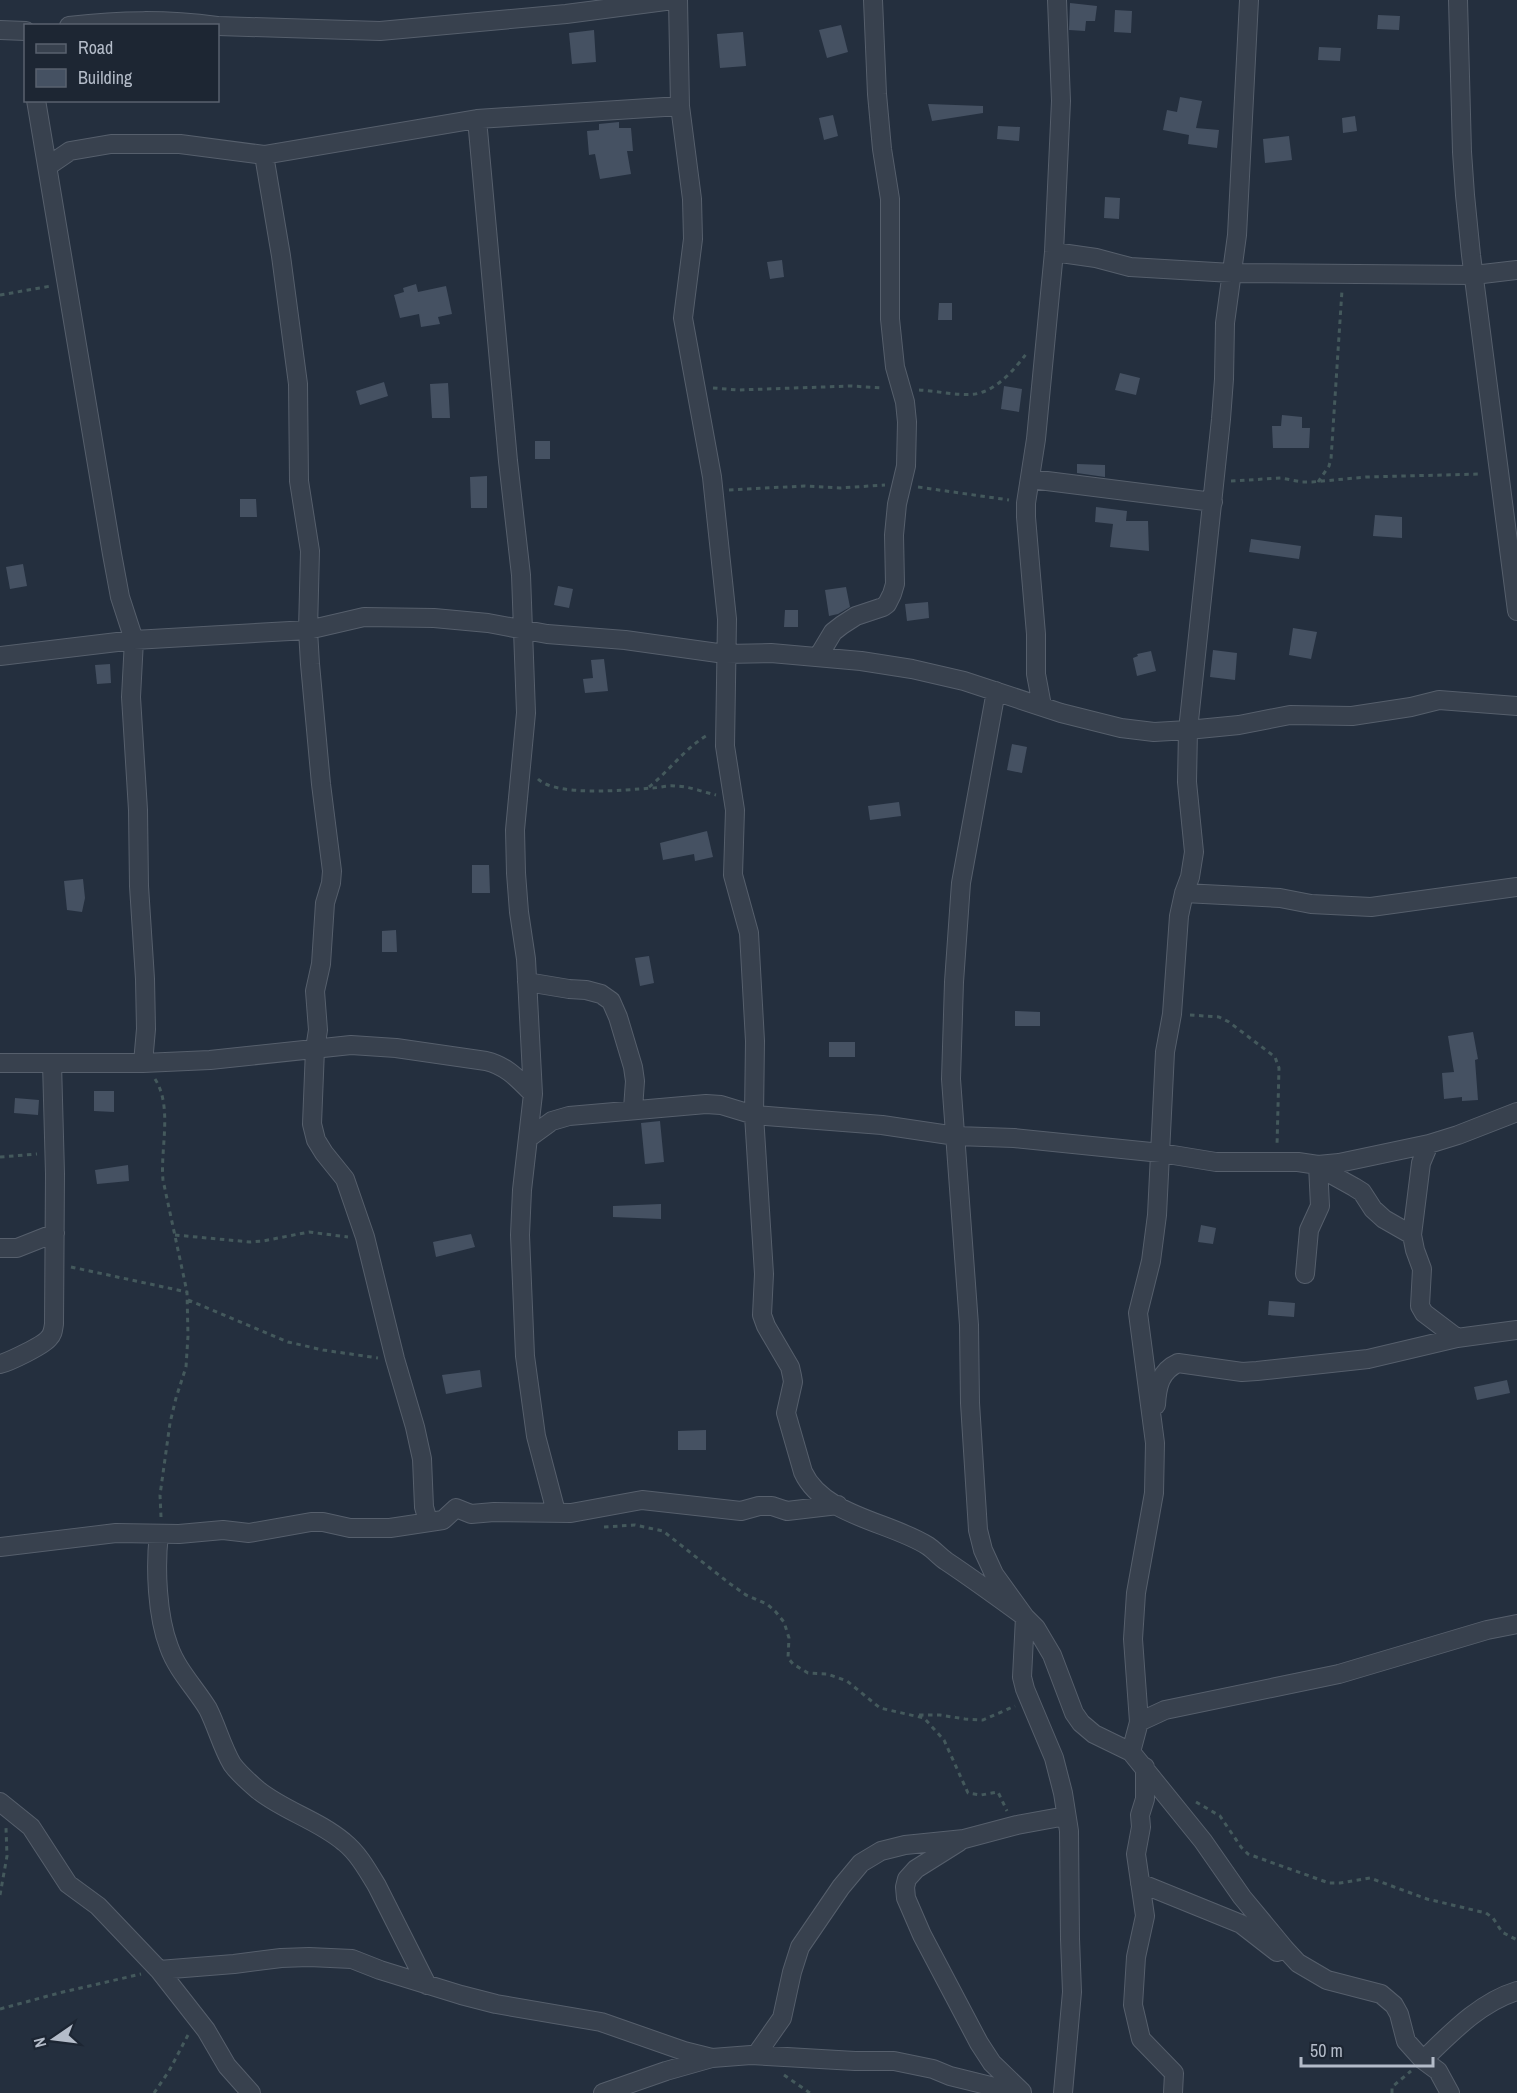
<svg xmlns="http://www.w3.org/2000/svg" width="1517" height="2093" font-family="'Archivo Narrow',sans-serif">
	<style>
		.building { fill: #455162 }
		.lines { fill: none; stroke-linecap: round; stroke-linejoin: round }
		.minor-casing { stroke: #565f6c; stroke-width: 20 }
		.path { stroke: #44595c; stroke-width: 3; stroke-dasharray: 4.5 4.5; stroke-linecap: butt }
		.minor { stroke: #38414e; stroke-width: 18 }
	</style>
	<rect width="100%" height="100%" fill="#242f3e"/>
	<path class="building" d="M1070,3L1097,6L1095,21H1086L1085,31L1069,30Z
		M1115,10L1132,11L1131,33L1114,32Z
		M1378,15L1400,16L1399,30L1377,29Z
		M841,25L848,52L827,58L819,30Z
		M594,30L596,62L572,64L569,33Z
		M743,32L746,66L720,68L717,34Z
		M1319,47L1341,48L1340,61L1318,60Z
		M1180,97L1202,101L1196,128L1219,130L1217,148L1188,144L1189,135L1163,130L1167,110L1177,112Z
		M928,104L983,106V113L932,121Z
		M833,115L838,136L824,140L819,118Z
		M1355,116L1357,131L1343,133L1342,118Z
		M619,122V128H631L633,151H627L631,174L600,179L595,154L589,155L587,131L599,130V124Z
		M998,126L1020,127L1019,141L997,139Z
		M1289,136L1292,160L1265,163L1263,139Z
		M1105,197L1120,198L1119,219L1104,218Z
		M782,260L784,277L770,279L767,262Z
		M416,284L418,292L446,286L452,314L438,317L440,324L421,327L419,314L400,318L394,295L404,292L403,288Z
		M939,303H952V320H938Z
		M1120,373L1140,378L1136,395L1115,390Z
		M384,382L388,396L360,405L356,391Z
		M448,383L450,418H432L430,384Z
		M1004,386L1022,389L1019,412L1001,409Z
		M1282,415L1302,417V428H1310L1309,448H1273L1272,426H1281Z
		M535,441H550V459H535Z
		M1077,464L1105,465V477L1077,473Z
		M487,476V508H471L470,477Z
		M240,499H256L257,517H240Z
		M1096,507L1127,511L1126,521H1148L1149,551L1110,547L1113,524L1095,522Z
		M1375,515L1402,517V538L1373,536Z
		M1251,539L1301,546L1299,559L1249,552Z
		M23,564L27,586L10,589L6,567Z
		M558,586L573,589L569,608L554,605Z
		M846,587L850,607L838,614L829,616L825,590Z
		M928,602L929,618L907,621L905,604Z
		M785,610H798V627H784Z
		M1293,628L1317,632L1311,659L1289,655Z
		M1213,650L1237,653L1235,680L1210,677Z
		M1151,651L1156,671L1137,676L1133,658L1138,656L1137,654Z
		M604,659L608,691L585,693L583,679L593,678L591,660Z
		M110,664L111,683L97,684L95,665Z
		M1012,744L1027,747L1022,773L1007,770Z
		M899,802L901,816L870,820L868,806Z
		M707,831L713,857L695,861L694,854L663,860L660,843Z
		M472,865H489L490,893H472Z
		M83,879L85,898L82,912L67,910L64,881Z
		M396,930L397,952H382V931Z
		M649,956L654,983L640,986L635,958Z
		M1015,1011L1040,1012V1026H1015Z
		M1473,1032L1478,1059L1475,1060L1478,1100L1462,1101V1097L1444,1099L1442,1073L1454,1072L1448,1036Z
		M829,1042H855V1057H829Z
		M94,1091H114V1112L94,1111Z
		M15,1098L39,1100L38,1115L14,1113Z
		M660,1121L664,1162L645,1164L641,1123Z
		M128,1165L129,1181L97,1184L95,1170Z
		M661,1204V1219L613,1217V1206Z
		M1201,1225L1216,1228L1213,1244L1198,1242Z
		M471,1234L475,1247L436,1257L433,1242Z
		M1269,1301L1295,1303L1294,1317L1268,1315Z
		M480,1370L482,1387L446,1394L442,1375Z
		M1507,1380L1510,1393L1477,1400L1474,1387Z
		M706,1430V1450H678V1431Z"/>
	<g class="lines">
		<g class="minor-casing">
			<path id="minor" d="M678,0L680,106L692,199L693,239L683,318L712,477L727,619L725,746L735,810L733,875L749,933L755,1041L754,1115L764,1274L762,1315L766,1326L790,1367L792,1376L793,1382L786,1413L803,1472C823,1516 891,1522 928,1546C934,1550 939,1556 946,1561C973,1579 999,1598 1025,1617L1036,1628L1052,1655L1074,1713L1081,1723L1094,1734L1131,1752L1203,1841L1242,1897L1285,1949L1298,1963L1327,1980L1381,1994L1394,2005L1399,2014L1406,2041L1423,2060L1438,2071L1450,2093
				M1458,0L1462,152L1465,195L1471,255L1517,611
				M69,26C121,20 165,19 217,26
				M218,26L380,31L566,14L673,0
				M0,30L26,31
				M36,100L112,554L120,597L134,640L131,697L138,810L139,886L145,979L146,1029L143,1063
				M477,119L508,461L521,575L526,713L515,830L516,873L519,912L526,959L533,1094L522,1190L520,1235L525,1356L536,1436L556,1512
				M264,155L281,256L298,384L299,481L310,551L308,630L310,664L321,784L332,871L331,883L325,903L321,964L315,991L318,1030L315,1049L312,1124L316,1140L324,1153L345,1179L365,1237L395,1359L415,1427L422,1459L424,1507L428,1521
				M48,166L70,151L111,144H180L264,155L477,119L680,106
				M1054,252L1096,258L1130,267L1232,273L1474,275L1517,270
				M1031,479L1213,502
				M0,656L134,640L308,630L364,617L434,618L488,623L547,634L625,640L725,654L771,653L861,661L912,669L964,681L1061,713L1121,728L1154,732L1188,730L1221,419L1224,379L1225,323L1237,235L1249,0
				M818,657L833,632L842,625L856,616L883,607L887,604L892,594L895,584L894,535L897,504L906,466L907,422L905,402L895,367L890,319V199L882,149L877,94L873,0
				M996,691L961,883L954,982L951,1079L969,1325L970,1403L978,1530L983,1550L994,1574L1025,1617L1022,1677L1025,1689L1054,1758L1063,1793L1069,1831L1070,1939L1072,1992L1063,2093
				M1042,706L1036,674V634L1026,517V503L1036,439L1054,252L1061,101L1057,0
				M1184,893L1280,898L1311,904L1371,907L1517,887
				M527,982L569,989L586,990L601,994L611,1001L618,1017L633,1067L635,1081L633,1109
				M0,1063H143L210,1060L351,1045L396,1048L486,1061C507,1066 518,1079 533,1094
				M530,1137L552,1121L569,1116L706,1104L721,1105L754,1115L882,1125L956,1136L1014,1138L1161,1153L1216,1162H1298L1318,1165L1339,1163L1429,1144L1458,1135L1517,1112
				M1429,1144L1421,1163L1412,1235L1415,1250L1422,1269L1420,1306L1424,1313L1457,1338
				M1318,1167L1354,1187L1362,1192L1373,1209L1384,1219L1412,1235
				M0,1248H17L55,1233
				M1305,1274L1309,1230L1320,1206L1318,1165
				M0,1364C9,1362 44,1345 49,1338C53,1334 53,1330 54,1324L55,1174L52,1063
				M1156,1405C1157,1387 1160,1371 1178,1363L1242,1372L1257,1371L1368,1359L1457,1338L1517,1330
				M159,1534C155,1567 157,1616 169,1647C177,1670 196,1689 208,1709C217,1727 222,1747 232,1764C239,1774 249,1782 258,1790C284,1811 318,1820 344,1842C358,1853 368,1871 377,1886L427,1985
				M0,1547L116,1533L179,1534L223,1530L249,1533L311,1522H323L350,1528H390L443,1520L456,1508L471,1514L494,1512L571,1513L642,1500L741,1511L759,1506H772L787,1511L838,1505
				M1139,1722L1165,1710L1339,1674L1487,1630L1517,1624
				M1131,1752L1139,1722L1133,1639L1136,1593L1154,1493L1155,1443L1138,1313L1151,1261L1157,1215L1165,1052L1172,1014L1179,916L1184,893L1190,877L1194,852L1187,782L1188,730L1239,725L1290,715L1352,716L1411,707L1439,700L1517,706
				M1145,1767V1799L1140,1815L1141,1827L1136,1854L1145,1916L1136,1957L1133,2005L1141,2039L1174,2073L1173,2093
				M0,1802L31,1827L68,1884L98,1906L159,1970L206,2030L227,2066L251,2093
				M959,1842L916,1869L907,1879L905,1887L906,1898L922,1935L979,2043L992,2063L1022,2092
				M1140,1883L1241,1924L1277,1952
				M159,1970L234,1964L281,1958L309,1957L352,1959L380,1970L461,1995L496,2004L601,2022L684,2051L712,2058
				M756,2055L782,2018L792,1972L800,1947L841,1887L861,1863L881,1851L905,1845L964,1839L1017,1825L1066,1816
				M1423,2060C1450,2034 1480,2002 1517,1991
				M603,2093L666,2071L712,2058L751,2055L855,2061H894L933,2069L950,2076L1019,2093"/>
		</g>
		<path class="path" d="M0,295L51,286
			M713,388L738,390L851,386L883,388
			M919,390C937,391 958,396 975,394C996,391 1015,369 1026,354
			M1231,481L1281,478L1302,482H1312L1366,477L1482,474
			M1318,482L1329,466L1331,459L1342,290
			M918,487L1009,500
			M729,490L804,486L840,488L885,485
			M538,779C557,797 625,790 652,788C659,788 667,785 675,786C688,786 703,792 716,795
			M649,787C670,770 685,748 709,734
			M1190,1015L1219,1017L1229,1022L1275,1057L1279,1068L1277,1146
			M155,1079C173,1107 160,1149 163,1180L187,1292L188,1336L186,1367L176,1398L170,1423L160,1495L161,1517
			M0,1157L37,1154
			M175,1235L250,1242L263,1241L309,1232L348,1237
			M71,1267L187,1292
			M188,1300L288,1342L323,1350L378,1358
			M604,1527L635,1525L663,1531L729,1583L746,1595L767,1604L775,1611L784,1622L789,1638L788,1658L793,1664L808,1673L827,1674L847,1681L880,1708L924,1718L944,1740L968,1793L981,1795L998,1792L1007,1811
			M919,1715H940L965,1719L983,1720L1015,1706
			M1196,1802L1220,1816L1241,1847L1248,1854L1329,1883H1340L1370,1878L1427,1899L1486,1913L1493,1918L1502,1932L1517,1940
			M0,1895L7,1856L6,1828
			M0,2009L59,1993L141,1974
			M784,2075L810,2093
			M154,2093L169,2071L188,2035
			M1392,2093V2087L1411,2071"/>
		<use href="#minor" class="minor"/>
	</g>
	<rect x="24" y="24" width="195" height="78" fill="#1d2633" stroke="#59626f" stroke-width="1.5"/>
	<rect x="36" y="44" width="30" height="9" fill="#38414e" stroke="#59626f" stroke-width="1.5"/>
	<text x="78" y="54" font-size="18" fill="#b4bcc9">Road</text>
	<rect x="36" y="69" width="30" height="18" fill="#455162" stroke="#59626f" stroke-width="1.5"/>
	<text x="78" y="84" font-size="18" fill="#b4bcc9">Building</text>
	<g transform="translate(54 2039) rotate(256)" stroke="#1d2633" stroke-width="4.5" paint-order="stroke">
	<path d="M0-4.5L10 22L0 15L-10 22Z" fill="#b4bcc9"/>
	<text y="-9" font-size="16" font-weight="bold" text-anchor="middle" fill="#b4bcc9">N</text>
	</g>
	<path d="M1301 2057v9h132v-9" fill="none" stroke="#b4bcc9" stroke-width="3"/>
	<text x="1310" y="2057" font-size="18" fill="#b4bcc9" stroke="#1d2633" stroke-width="4.5" paint-order="stroke">50 m</text>
</svg>
